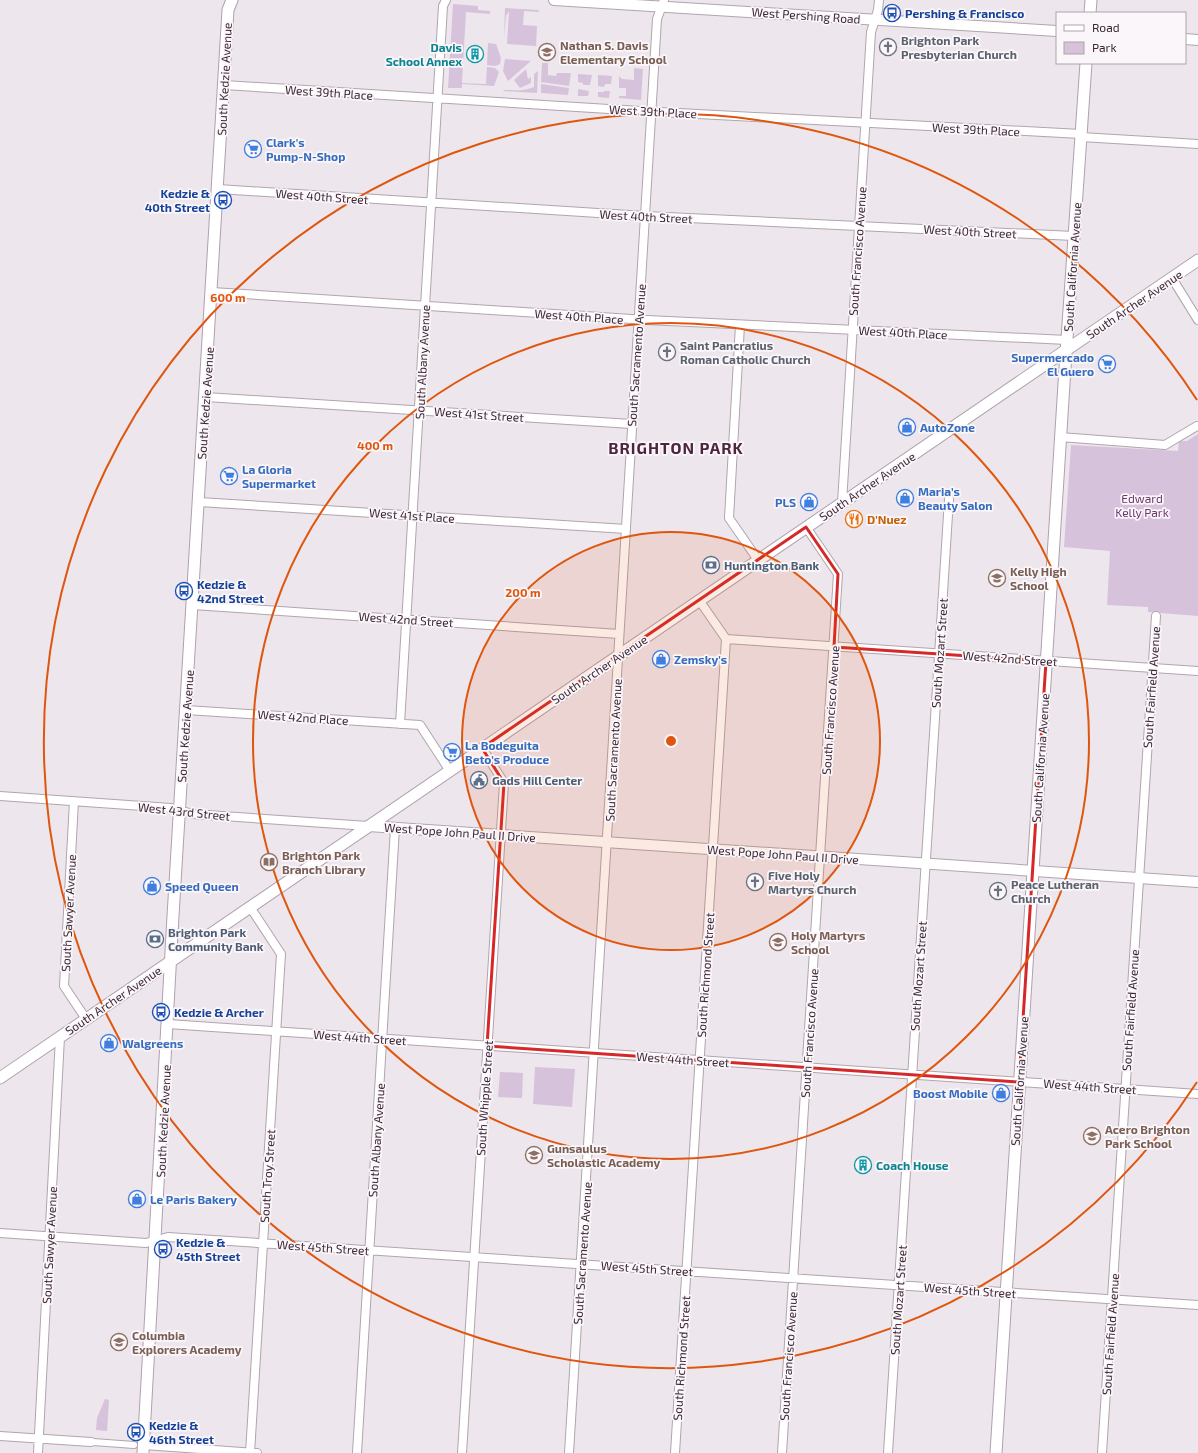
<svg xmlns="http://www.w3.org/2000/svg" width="1198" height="1453" font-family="'Exo 2',sans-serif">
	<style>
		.green { fill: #d7c2db }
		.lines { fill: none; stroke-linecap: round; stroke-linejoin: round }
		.pedestrian-casing { stroke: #b1a5ae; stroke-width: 8 }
		.minor-casing { stroke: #b1a5ae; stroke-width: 10 }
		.tertiary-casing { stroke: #b1a5ae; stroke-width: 12 }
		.secondary-casing { stroke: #b1a0ae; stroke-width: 13 }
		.pedestrian { stroke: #fff; stroke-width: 6 }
		.minor { stroke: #fff; stroke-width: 8 }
		.tertiary { stroke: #fff; stroke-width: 10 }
		.secondary { stroke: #fff; stroke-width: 11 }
		.marked { fill: none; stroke: #d62828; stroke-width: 3; stroke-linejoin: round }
		.ring { fill: none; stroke: #df560e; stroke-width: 2 }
		.labels { text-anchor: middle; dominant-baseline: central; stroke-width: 3.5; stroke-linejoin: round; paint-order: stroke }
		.transit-label { font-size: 12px; font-weight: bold; fill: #164399; stroke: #faf6f9; text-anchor: start }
		.street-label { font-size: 12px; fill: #3d2736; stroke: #faf6f9 }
		.worship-label { font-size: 12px; font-weight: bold; fill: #5b616d; stroke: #faf6f9; text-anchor: start }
		.education-label { font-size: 12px; font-weight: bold; fill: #785e54; stroke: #faf6f9; text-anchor: start }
		.culture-label { font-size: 12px; font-weight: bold; fill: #0d838f; stroke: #faf6f9; text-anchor: end }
		.shop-label { font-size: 12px; font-weight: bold; fill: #366cbe; stroke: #faf6f9; text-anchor: start }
		.park-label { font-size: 12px; fill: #6d366f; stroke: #faf6f9 }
		.food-label { font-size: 12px; font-weight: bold; fill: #c56008; stroke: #faf6f9; text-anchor: start }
		.service-label { font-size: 12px; font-weight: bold; fill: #4e5e75; stroke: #faf6f9; text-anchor: start }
		.district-label { font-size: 16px; font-weight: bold; letter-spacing: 1px; fill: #4d2540; stroke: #faf6f9 }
		.centre { fill: #df560e; stroke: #faf6f9; stroke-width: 2 }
		.ring-label { font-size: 12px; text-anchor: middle; font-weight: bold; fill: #df560e; stroke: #faf6f9; stroke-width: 3.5; stroke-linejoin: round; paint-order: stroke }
	</style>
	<rect width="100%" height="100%" fill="#ede6ec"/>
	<path class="green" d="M453,4L478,6V10L490,11V14L466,12L462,83L486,84L487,67L495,68L499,72L494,86L462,84V88H448Z
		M505,8L539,10L538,12L524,11L523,25L537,26L536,46L507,44L509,11L506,16L504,37Z
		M488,43L496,44L501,58L500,64L495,66L487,65Z
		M505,59L531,61L508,81L503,71Z
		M542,63H548V75L556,76L557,73H571L569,86L541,82Z
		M634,68L643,69L641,100L619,98V96H626V88H619V76L622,79L634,80Z
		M526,69L528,79L531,77V83L520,88L514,80Z
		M538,71L537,93L503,91L504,90C518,90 520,92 534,87V74Z
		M578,74L592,75L590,85H583V83L578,82Z
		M598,75L612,76L611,84H605L604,87L598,86Z
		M541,84L569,88L568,95L541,93Z
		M578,89L589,91L588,96H578Z
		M604,91H610L609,98L598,97V92H604Z
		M1198,434V616L1148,612V607L1107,605L1110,551L1064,547L1071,445L1178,451L1179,441H1187Z
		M535,1067L575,1069L572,1107L533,1104Z
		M500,1072L523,1073L522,1098L498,1097Z
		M105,1399L109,1400L107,1431L96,1430L97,1418Z"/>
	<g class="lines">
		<g class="pedestrian-casing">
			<path id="pedestrian" d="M93,1442L134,1445"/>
		</g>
		<g class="minor-casing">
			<path id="minor" d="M224,85L641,111L1081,134
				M1081,137L1198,144
				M218,189L645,216L1074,236
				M1172,278L1198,320
				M212,292L647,320L1067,340
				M740,325L729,518L758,560
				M206,397L632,424
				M1060,437L1165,445L1197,426
				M199,502L626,529
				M842,503L871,32L878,10L879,0
				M193,605L619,634
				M726,639L1198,671
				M186,710L420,725L450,771
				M400,724L443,6L446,0
				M0,796L171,808L193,814L368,826
				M74,801L64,986L86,1019
				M168,1024L1198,1094
				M0,1233L146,1243L168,1237L1198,1305
				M0,1436L91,1442
				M144,1445L257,1453
				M38,1453L60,1037
				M250,1453L281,954L250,907
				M357,1453L395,828
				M462,1453L504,783L482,748
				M569,1453C600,975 627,497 657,19L664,0
				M675,1453L726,639L699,600
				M782,1453L838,574L806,527
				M888,1453L949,499
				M1102,1453L1156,616"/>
		</g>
		<g class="tertiary-casing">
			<path id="tertiary" d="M554,0L1057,31
				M1185,39L1198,40
				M368,826L1198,882"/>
		</g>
		<g class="secondary-casing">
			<path id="secondary" d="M1090,13L1091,0
				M0,1078L1198,260
				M143,1453L173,916L228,10L232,0
				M996,1453L1065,368L1086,63"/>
		</g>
		<use href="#pedestrian" class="pedestrian"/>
		<use href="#minor" class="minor"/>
		<use href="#tertiary" class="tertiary"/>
		<use href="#secondary" class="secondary"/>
	</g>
	<path class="marked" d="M806,527L838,574L834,647L1046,661L1019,1082L487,1046L504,783L482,748Z"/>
	<circle cx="671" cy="741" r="209" fill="#df560e" fill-opacity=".12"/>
	<g class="ring">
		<circle cx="671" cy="741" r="209"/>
		<circle cx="671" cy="741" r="418"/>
		<path d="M1197 1082A627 627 0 1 1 1197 400"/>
	</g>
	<defs>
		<g id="bus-ring" transform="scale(0.9)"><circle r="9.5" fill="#faf6f9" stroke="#1a4fb4" stroke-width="1.5"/><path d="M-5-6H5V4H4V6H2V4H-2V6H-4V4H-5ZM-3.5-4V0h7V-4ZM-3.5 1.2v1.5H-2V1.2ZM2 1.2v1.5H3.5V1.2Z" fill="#1a4fb4"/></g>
		<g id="church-ring" transform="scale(0.9)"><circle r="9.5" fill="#faf6f9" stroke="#6b7280" stroke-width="1.5"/><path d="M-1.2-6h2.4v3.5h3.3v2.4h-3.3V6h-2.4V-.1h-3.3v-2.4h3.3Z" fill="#6b7280"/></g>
		<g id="school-ring" transform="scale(0.9)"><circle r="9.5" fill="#faf6f9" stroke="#8d6e63" stroke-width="1.5"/><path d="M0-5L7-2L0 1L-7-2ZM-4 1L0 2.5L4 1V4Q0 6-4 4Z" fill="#8d6e63"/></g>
		<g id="building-ring" transform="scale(0.9)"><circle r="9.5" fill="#faf6f9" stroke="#0f9aa8" stroke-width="1.5"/><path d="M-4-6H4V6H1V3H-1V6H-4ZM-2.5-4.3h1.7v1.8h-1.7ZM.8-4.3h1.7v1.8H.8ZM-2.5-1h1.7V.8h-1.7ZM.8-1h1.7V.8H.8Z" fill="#0f9aa8"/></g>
		<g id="supermarket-ring" transform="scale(0.9)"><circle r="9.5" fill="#faf6f9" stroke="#3f7fe0" stroke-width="1.5"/><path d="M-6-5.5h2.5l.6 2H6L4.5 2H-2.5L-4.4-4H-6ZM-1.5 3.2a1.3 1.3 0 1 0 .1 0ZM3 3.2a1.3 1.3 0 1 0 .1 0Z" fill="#3f7fe0"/></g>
		<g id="shop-ring" transform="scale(0.9)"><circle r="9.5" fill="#faf6f9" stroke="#3f7fe0" stroke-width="1.5"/><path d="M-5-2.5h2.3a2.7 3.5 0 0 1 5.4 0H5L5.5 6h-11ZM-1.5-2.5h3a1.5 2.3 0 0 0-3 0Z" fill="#3f7fe0"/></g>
		<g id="restaurant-ring" transform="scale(0.9)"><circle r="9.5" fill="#faf6f9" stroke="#e8710a" stroke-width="1.5"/><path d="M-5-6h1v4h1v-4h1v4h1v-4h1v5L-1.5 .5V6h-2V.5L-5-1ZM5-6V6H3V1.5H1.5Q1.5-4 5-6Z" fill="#e8710a"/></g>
		<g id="bank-ring" transform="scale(0.9)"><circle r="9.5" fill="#faf6f9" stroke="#5c6f8a" stroke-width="1.5"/><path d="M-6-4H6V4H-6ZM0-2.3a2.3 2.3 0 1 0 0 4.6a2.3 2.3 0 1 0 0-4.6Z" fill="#5c6f8a"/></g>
		<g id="civic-ring" transform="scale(0.9)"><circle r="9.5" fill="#faf6f9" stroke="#5c6f8a" stroke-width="1.5"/><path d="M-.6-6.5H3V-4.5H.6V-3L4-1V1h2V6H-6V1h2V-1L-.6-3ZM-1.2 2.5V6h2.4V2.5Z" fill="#5c6f8a"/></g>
		<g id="library-ring" transform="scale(0.9)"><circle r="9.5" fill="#faf6f9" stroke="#8d6e63" stroke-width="1.5"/><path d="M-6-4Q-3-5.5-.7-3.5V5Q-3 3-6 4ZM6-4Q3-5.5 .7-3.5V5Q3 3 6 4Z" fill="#8d6e63"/></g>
	</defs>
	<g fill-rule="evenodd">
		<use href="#bus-ring" x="892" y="13"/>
		<use href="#church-ring" x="888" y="47"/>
		<use href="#school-ring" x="547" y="52"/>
		<use href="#building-ring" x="475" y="54"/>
		<use href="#supermarket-ring" x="253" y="149"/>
		<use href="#bus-ring" x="223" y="200"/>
		<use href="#church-ring" x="667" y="352"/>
		<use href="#supermarket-ring" x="1107" y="364"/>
		<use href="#shop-ring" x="907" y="427"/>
		<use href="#supermarket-ring" x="229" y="476"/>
		<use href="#shop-ring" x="905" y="498"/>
		<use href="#shop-ring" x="809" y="502"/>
		<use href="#restaurant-ring" x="854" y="519"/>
		<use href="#bank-ring" x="711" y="565"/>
		<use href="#school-ring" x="997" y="578"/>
		<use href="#bus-ring" x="184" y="591"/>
		<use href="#shop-ring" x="661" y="659"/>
		<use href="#supermarket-ring" x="452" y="752"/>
		<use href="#civic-ring" x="479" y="780"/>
		<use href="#library-ring" x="269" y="862"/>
		<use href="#church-ring" x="755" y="882"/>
		<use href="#shop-ring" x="152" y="886"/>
		<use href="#church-ring" x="998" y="891"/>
		<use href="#bank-ring" x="155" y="939"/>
		<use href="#school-ring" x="778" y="942"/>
		<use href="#bus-ring" x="161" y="1012"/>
		<use href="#shop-ring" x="109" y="1043"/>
		<use href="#shop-ring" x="1001" y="1093"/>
		<use href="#school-ring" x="1092" y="1136"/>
		<use href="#school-ring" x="534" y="1155"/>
		<use href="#building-ring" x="863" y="1165"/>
		<use href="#shop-ring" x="137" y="1199"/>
		<use href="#bus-ring" x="163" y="1249"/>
		<use href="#school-ring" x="119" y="1342"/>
		<use href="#bus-ring" x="136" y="1432"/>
	</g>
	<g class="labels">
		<g class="transit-label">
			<text x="905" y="13">Pershing &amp; Francisco</text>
			<text x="210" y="193" text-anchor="end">Kedzie &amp;<tspan x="210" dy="14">40th Street</tspan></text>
			<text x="197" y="584">Kedzie &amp;<tspan x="197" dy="14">42nd Street</tspan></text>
			<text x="174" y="1012">Kedzie &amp; Archer</text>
			<text x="176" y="1242">Kedzie &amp;<tspan x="176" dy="14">45th Street</tspan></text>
			<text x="149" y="1425">Kedzie &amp;<tspan x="149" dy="14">46th Street</tspan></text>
		</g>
		<g class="street-label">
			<text transform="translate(806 15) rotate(4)">West Pershing Road</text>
			<text transform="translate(224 79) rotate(-87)">South Kedzie Avenue</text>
			<text transform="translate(329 92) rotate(4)">West 39th Place</text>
			<text transform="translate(653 111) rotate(3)">West 39th Place</text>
			<text transform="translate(976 129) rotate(3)">West 39th Place</text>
			<text transform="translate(322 196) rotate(4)">West 40th Street</text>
			<text transform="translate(646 216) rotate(3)">West 40th Street</text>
			<text transform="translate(970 231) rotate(3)">West 40th Street</text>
			<text transform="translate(857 251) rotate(-86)">South Francisco Avenue</text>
			<text transform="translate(1072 267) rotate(-86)">South California Avenue</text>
			<text transform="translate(1134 304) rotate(-34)">South Archer Avenue</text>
			<text transform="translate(579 316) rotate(4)">West 40th Place</text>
			<text transform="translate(903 332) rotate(3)">West 40th Place</text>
			<text transform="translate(636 355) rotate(-86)">South Sacramento Avenue</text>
			<text transform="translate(422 362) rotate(-87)">South Albany Avenue</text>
			<text transform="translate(205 403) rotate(-86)">South Kedzie Avenue</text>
			<text transform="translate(479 414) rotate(4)">West 41st Street</text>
			<text transform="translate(867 486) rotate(-34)">South Archer Avenue</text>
			<text transform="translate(412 515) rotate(4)">West 41st Place</text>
			<text transform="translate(406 619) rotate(4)">West 42nd Street</text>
			<text transform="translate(939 653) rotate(-86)">South Mozart Street</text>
			<text transform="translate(1010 658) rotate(4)">West 42nd Street</text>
			<text transform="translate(599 669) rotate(-34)">South Archer Avenue</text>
			<text transform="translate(1151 687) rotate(-86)">South Fairfield Avenue</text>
			<text transform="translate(830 710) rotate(-86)">South Francisco Avenue</text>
			<text transform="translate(303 717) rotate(4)">West 42nd Place</text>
			<text transform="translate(185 726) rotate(-86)">South Kedzie Avenue</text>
			<text transform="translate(613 750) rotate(-87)">South Sacramento Avenue</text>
			<text transform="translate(1040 758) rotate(-86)">South California Avenue</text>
			<text transform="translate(184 811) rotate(6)">West 43rd Street</text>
			<text transform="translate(460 832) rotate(4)">West Pope John Paul II Drive</text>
			<text transform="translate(783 854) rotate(4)">West Pope John Paul II Drive</text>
			<text transform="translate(68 913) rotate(-87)">South Sawyer Avenue</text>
			<text transform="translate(705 975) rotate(-86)">South Richmond Street</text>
			<text transform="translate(918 976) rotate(-86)">South Mozart Street</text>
			<text transform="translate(113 1000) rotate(-34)">South Archer Avenue</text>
			<text transform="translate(1130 1010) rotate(-86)">South Fairfield Avenue</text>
			<text transform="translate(809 1033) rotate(-86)">South Francisco Avenue</text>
			<text transform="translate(360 1037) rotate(4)">West 44th Street</text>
			<text transform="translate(683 1059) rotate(4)">West 44th Street</text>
			<text transform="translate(1019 1081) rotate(-86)">South California Avenue</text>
			<text transform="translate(1090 1086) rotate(4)">West 44th Street</text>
			<text transform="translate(484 1098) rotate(-86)">South Whipple Street</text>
			<text transform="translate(163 1121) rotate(-87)">South Kedzie Avenue</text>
			<text transform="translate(376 1140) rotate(-86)">South Albany Avenue</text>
			<text transform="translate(267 1176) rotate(-86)">South Troy Street</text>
			<text transform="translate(49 1245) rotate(-87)">South Sawyer Avenue</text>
			<text transform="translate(323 1247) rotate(4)">West 45th Street</text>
			<text transform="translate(582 1253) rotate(-86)">South Sacramento Avenue</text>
			<text transform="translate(647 1268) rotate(4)">West 45th Street</text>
			<text transform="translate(970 1290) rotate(4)">West 45th Street</text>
			<text transform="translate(898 1300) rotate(-86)">South Mozart Street</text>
			<text transform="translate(1110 1334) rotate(-86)">South Fairfield Avenue</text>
			<text transform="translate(788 1356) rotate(-86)">South Francisco Avenue</text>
			<text transform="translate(681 1358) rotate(-86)">South Richmond Street</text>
		</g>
		<g class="worship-label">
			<text x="901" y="40">Brighton Park<tspan x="901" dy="14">Presbyterian Church</tspan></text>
			<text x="680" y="345">Saint Pancratius<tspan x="680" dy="14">Roman Catholic Church</tspan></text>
			<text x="768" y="875">Five Holy<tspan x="768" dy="14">Martyrs Church</tspan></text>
			<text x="1011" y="884">Peace Lutheran<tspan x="1011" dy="14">Church</tspan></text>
		</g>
		<g class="education-label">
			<text x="560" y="45">Nathan S. Davis<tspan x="560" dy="14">Elementary School</tspan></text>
			<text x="1010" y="571">Kelly High<tspan x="1010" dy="14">School</tspan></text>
			<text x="282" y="855">Brighton Park<tspan x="282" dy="14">Branch Library</tspan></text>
			<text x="791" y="935">Holy Martyrs<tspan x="791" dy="14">School</tspan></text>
			<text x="1105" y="1129">Acero Brighton<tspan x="1105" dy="14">Park School</tspan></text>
			<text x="547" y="1148">Gunsaulus<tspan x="547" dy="14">Scholastic Academy</tspan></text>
			<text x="132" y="1335">Columbia<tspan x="132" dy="14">Explorers Academy</tspan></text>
		</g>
		<g class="culture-label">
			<text x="462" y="47">Davis<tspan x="462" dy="14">School Annex</tspan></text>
			<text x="876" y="1165" text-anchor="start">Coach House</text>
		</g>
		<g class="shop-label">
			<text x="266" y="142">Clark's<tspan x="266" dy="14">Pump-N-Shop</tspan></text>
			<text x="1094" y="357" text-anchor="end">Supermercado<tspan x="1094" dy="14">El Guero</tspan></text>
			<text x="920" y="427">AutoZone</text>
			<text x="242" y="469">La Gloria<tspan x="242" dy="14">Supermarket</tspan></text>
			<text x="918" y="491">Maria’s<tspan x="918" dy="14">Beauty Salon</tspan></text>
			<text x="796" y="502" text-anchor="end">PLS</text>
			<text x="674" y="659">Zemsky's</text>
			<text x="465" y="745">La Bodeguita<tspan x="465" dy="14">Beto’s Produce</tspan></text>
			<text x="165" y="886">Speed Queen</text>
			<text x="122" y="1043">Walgreens</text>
			<text x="988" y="1093" text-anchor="end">Boost Mobile</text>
			<text x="150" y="1199">Le Paris Bakery</text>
		</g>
		<g class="park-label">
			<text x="1142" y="498">Edward<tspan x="1142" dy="14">Kelly Park</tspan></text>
		</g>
		<g class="food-label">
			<text x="867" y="519">D'Nuez</text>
		</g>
		<g class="service-label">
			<text x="724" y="565">Huntington Bank</text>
			<text x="492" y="780">Gads Hill Center</text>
			<text x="168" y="932">Brighton Park<tspan x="168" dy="14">Community Bank</tspan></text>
		</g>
		<g class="district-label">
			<text x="676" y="447">BRIGHTON PARK</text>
		</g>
	</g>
	<circle cx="671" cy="741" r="6" class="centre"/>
	<g class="ring-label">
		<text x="228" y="302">600 m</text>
		<text x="375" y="450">400 m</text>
		<text x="523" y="597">200 m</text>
	</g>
	<rect x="1056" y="12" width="130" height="52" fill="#faf6f9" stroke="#aea3ab"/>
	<rect x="1064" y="25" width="20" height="6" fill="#ffffff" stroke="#aea3ab"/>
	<text x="1092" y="32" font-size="12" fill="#3d2736">Road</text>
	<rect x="1064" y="42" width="20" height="12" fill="#d7c2db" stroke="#aea3ab"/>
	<text x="1092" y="52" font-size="12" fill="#3d2736">Park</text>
</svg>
